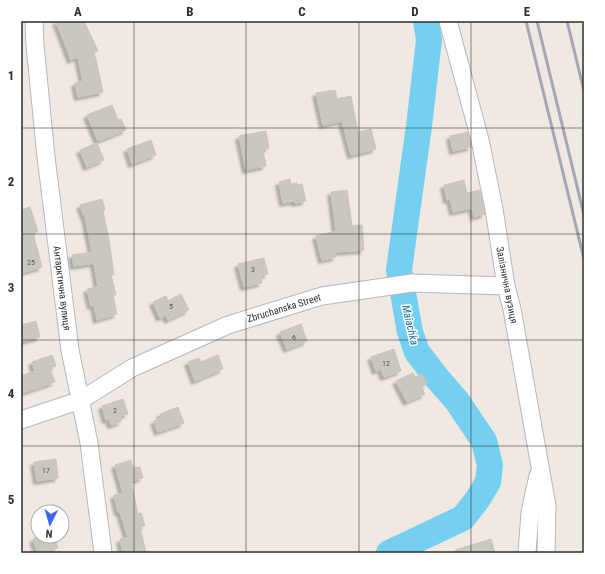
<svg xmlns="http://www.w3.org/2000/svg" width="605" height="574" font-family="'Roboto Condensed',sans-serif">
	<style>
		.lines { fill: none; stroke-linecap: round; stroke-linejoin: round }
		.river { stroke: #75cff0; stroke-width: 26 }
		.building { fill: #cbc7bf; stroke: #cbc5ba; filter: url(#shadow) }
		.minor-casing { stroke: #b4b7c1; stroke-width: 19 }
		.minor { stroke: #fff; stroke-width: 17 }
		.rail { stroke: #a3a6b8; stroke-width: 3 }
		.grid { fill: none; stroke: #2e2e2e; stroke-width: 1; stroke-opacity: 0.55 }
		.labels { text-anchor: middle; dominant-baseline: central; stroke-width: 3; stroke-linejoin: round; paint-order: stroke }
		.number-label { font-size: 8px; fill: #555452 }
		.street-label { font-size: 10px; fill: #2e2e2e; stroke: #fff }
		.water-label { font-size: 11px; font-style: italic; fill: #0d6fa3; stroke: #fff }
		.neatline { fill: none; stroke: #2e2e2e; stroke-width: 1.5 }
		.grid-label { font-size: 13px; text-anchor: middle; font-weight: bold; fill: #2e2e2e }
	</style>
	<defs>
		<filter id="shadow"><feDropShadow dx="-3.5" dy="3.5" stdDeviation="1" flood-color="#0004"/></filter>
	</defs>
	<rect width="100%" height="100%" fill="#efe9e1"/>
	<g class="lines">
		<path class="river" d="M389,553L463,518L477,500L488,482L490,465L484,441L457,401L437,378L417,352L410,332L399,270L419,126L429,40L426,21"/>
	</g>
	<path class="building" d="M56,21H84L98,51L93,53L96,59L103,92L78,97L75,83L83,81L78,57L71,60Z
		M335,90L337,99L351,96L358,132L371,129L376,149L351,155L342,121L323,125L316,93Z
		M112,105L118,120L121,119L126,130L98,141L87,115Z
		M266,131L269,148L263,150L266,166L246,170L239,136Z
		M468,132L471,147L453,151L450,136Z
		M151,140L156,155L132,164L127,149Z
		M97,143L104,160L87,167L80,150Z
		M290,179L291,184L297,183V185L302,184L306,201L295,203L294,201L283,203L279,182Z
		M464,180L467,193L480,190L485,214L474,217L472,208L453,212L450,199L447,200L444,185Z
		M347,190L352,226L362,225L364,250L335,252L336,257L322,260L316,236L336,231L331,192Z
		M102,199L105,210L103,211L109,240L114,275H111L116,295H113L117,314L97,320L94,305L91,306L87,289L98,287L94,263L74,266L72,255L92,252L85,216H84L80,205Z
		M30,207L38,231L33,233L42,267L21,273V210Z
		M264,258L268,274L261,276L262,283L244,287L238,264Z
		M181,294L189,310L168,320L166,315L160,318L153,302L166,296L168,301Z
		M36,321L40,337L21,342V325Z
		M301,324L307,341L287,349L280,332Z
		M394,349L401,371L384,377L381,369L376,371L371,357Z
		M52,355L56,366L50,368L55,382L23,393L21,387V376L35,371L32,362Z
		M218,355L223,369L195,381L188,362L199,358L201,362Z
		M413,373L415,377L422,374L427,384L421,387L425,394L407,402L396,381Z
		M123,399L128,414L120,416L121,422L111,425L109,419L106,420L102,406Z
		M178,407L184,423L158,432L154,421L161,418L160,414Z
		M56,459L58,478L37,481L34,462Z
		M131,460L133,468L140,467L143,478L131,481L138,514L141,513L145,526L140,527L146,553H123L120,539L128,538L120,512H118L114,495L123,493L115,465Z
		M41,536H54L58,548L45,553H38L33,539Z
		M491,539L495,553H455V550Z"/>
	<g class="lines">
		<g class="minor-casing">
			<path id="minor" d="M34,21L35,45L46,157L70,350L89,443L103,553
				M448,21L480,140L494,209L506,286L512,309L547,506L546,553
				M21,420L81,400L132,368L228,325L322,296L412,283L506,286
				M527,553L530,512L538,476"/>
		</g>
		<use href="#minor" class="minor"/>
		<path class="rail" d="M526,21L584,259
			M537,21L584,215
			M567,21L584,91"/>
	</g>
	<path class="grid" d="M134,21V553M246,21V553M359,21V553M471,21V553M21,128H584M21,234H584M21,340H584M21,446H584"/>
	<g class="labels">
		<g class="number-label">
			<text x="31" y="262">25</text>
			<text x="253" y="269">3</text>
			<text x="171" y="306">5</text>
			<text x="294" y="337">6</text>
			<text x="386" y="363">12</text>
			<text x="115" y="410">2</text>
			<text x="46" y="470">17</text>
		</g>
		<g class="street-label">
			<text transform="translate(507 285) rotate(79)">Залізнична вузиця</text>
			<text transform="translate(62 288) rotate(83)">Антарктична вулиця</text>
			<text transform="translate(284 308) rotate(-17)">Zbruchanska Street</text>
		</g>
		<g class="water-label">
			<text transform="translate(410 325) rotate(77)">Maiachka</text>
		</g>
	</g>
	<rect width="605" height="574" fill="none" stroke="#ffffff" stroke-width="44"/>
	<g transform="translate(50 524) rotate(185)"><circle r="19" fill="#ffffff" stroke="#ababab"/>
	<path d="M0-3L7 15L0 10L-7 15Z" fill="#4264fb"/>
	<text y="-6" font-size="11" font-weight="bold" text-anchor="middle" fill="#2e2e2e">N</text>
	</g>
	<rect x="22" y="22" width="561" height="530" class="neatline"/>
	<g class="grid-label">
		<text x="78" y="16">A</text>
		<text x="190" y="16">B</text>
		<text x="302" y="16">C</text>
		<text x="415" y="16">D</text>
		<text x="527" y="16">E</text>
		<text x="11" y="80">1</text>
		<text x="11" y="186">2</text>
		<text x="11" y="292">3</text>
		<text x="11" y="398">4</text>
		<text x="11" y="504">5</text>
	</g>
</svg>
